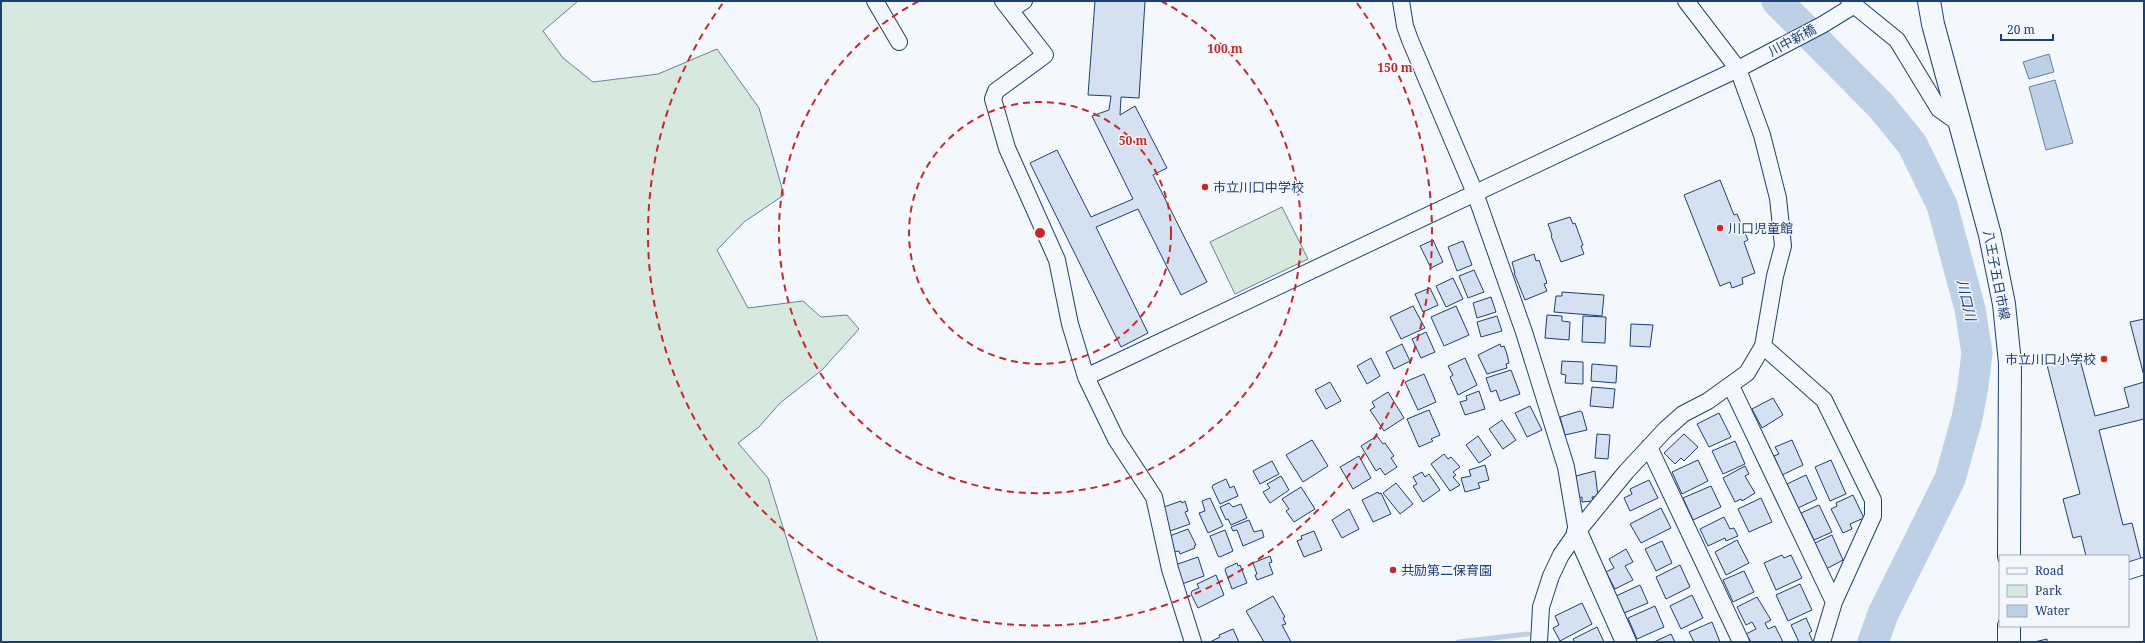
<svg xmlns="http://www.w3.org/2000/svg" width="2145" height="643" font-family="'Noto Serif','Noto Sans JP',serif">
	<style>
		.green { fill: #d7e8df; stroke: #687fa3 }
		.water { fill: #bed0e5; stroke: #687fa3 }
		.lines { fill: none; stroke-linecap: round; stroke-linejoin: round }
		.stream { stroke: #bed0e5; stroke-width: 5 }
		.river { stroke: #bed0e5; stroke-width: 31 }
		.building { fill: #d5e0f0; stroke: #1d3f73 }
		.minor-casing { stroke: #1d3f73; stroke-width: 18 }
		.tertiary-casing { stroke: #1d3f73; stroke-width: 22 }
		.primary-casing { stroke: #1d3f73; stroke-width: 24 }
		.minor { stroke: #f4f7fb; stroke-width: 16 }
		.tertiary { stroke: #f4f7fb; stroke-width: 20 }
		.primary { stroke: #f4f7fb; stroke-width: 22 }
		.ring { fill: none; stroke: #c62828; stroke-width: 2; stroke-dasharray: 7 5 }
		.poi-dot { fill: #c62828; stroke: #f4f7fb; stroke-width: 1.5 }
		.labels { text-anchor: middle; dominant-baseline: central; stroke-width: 3; stroke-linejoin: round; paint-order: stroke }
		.street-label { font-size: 13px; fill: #1d3f73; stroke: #f4f7fb }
		.poi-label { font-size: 13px; fill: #1d3f73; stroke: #f4f7fb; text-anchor: start }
		.water-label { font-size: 14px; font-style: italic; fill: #1d3f73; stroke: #f4f7fb }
		.centre { fill: #c62828; stroke: #f4f7fb; stroke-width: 2 }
		.ring-label { font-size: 12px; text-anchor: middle; font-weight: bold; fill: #c62828; stroke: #f4f7fb; stroke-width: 3; stroke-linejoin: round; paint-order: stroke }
	</style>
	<rect width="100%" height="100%" fill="#f4f7fb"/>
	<path class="green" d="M1,1H578L543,31L563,58L593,82L658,74L717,49L759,108L784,195L744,222L717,250L748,308L803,301L821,317L847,315L859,329L822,370L780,403L759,427L738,443L768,478L818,642H1Z
		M1282,207L1308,259L1235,294L1210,242Z"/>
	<path class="water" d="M2049,54L2054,72L2029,79L2023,62Z
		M2055,80L2073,143L2046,150L2029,87Z"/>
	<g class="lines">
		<path class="stream" d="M1458,642L1528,634"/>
		<path class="river" d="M1777,1L1881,106L1912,144L1942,205L1970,309L1977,353L1973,386L1967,418L1950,479L1883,614L1873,642"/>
	</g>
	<path class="building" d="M1095,1H1145L1139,98L1121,97L1120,115L1135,106L1167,168L1153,175L1207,282L1181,295L1138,209L1096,227L1148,333L1121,347L1030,163L1057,150L1091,217L1133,199L1092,116L1109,110L1111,96L1088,95Z
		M1720,180L1734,215L1737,214L1748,240L1744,242L1755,273L1742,278L1743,284L1732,288L1730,282L1720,286L1684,195Z
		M1570,217L1573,224L1575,223L1583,245L1581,246L1584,254L1561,262L1551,236L1552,235L1548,224Z
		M1433,240L1443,262L1431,268L1420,246Z
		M1463,241L1472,265L1457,271L1448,247Z
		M1534,254L1536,261L1539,260L1547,283L1544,284L1547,291L1525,300L1514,273H1515L1512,262Z
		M1474,270L1484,292L1468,298L1459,276Z
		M1453,278L1463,299L1446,307L1436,286Z
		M1430,288L1438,305L1423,312L1415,294Z
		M1562,292L1604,295L1602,316L1554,312L1556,296H1562Z
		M1491,297L1496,312L1477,318L1473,303Z
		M1413,306L1425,328L1401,339L1390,317Z
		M1456,306L1469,335L1444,346L1431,317Z
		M1547,315L1562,316V321L1570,322L1569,340L1545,338Z
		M1497,316L1502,331L1481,337L1477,322Z
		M1583,316L1606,317L1605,343L1582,342Z
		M2144,319V376L2130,322Z
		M1631,324L1653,325L1650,347L1630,346Z
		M1426,332L1435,352L1421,358L1412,339Z
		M1402,344L1410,361L1394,369L1386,352Z
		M1500,344L1501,347L1504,346L1507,354L1509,363L1506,364L1507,368L1487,374L1478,355Z
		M2079,356L2095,416L2129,407L2124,388L2144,382V419L2099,430L2123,525L2132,523L2141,559L2128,562V556H2086L2081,536L2073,538L2063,499L2080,494L2047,365Z
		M1371,358L1380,376L1367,384L1357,366Z
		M1465,358L1477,385L1458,395L1450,377L1453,375L1448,366Z
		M1562,361L1583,362V384L1565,383L1566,375L1561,374Z
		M1592,364L1617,366L1616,383L1591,381Z
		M1511,370L1520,394L1500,401L1496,390L1491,392L1486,378Z
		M1424,374L1436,402L1418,410L1405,382Z
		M1330,382L1341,401L1326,409L1315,390Z
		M1592,387L1615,389L1613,408L1590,406Z
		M1479,391L1485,409L1465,415L1460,402L1467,400L1466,396Z
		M1388,392L1404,418L1384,431L1370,410L1375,407L1372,402Z
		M1773,398L1783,415L1762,428L1752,409Z
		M1530,406L1542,430L1527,437L1515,413Z
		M1429,410L1440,435L1431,439L1433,441L1419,447L1407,419Z
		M1580,411L1582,412L1587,430L1565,435L1560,417Z
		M1719,413L1731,437L1709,447L1697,424Z
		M1502,420L1516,440L1503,449L1489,429Z
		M1597,434L1610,435L1608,459L1595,458Z
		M1684,434L1698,447L1684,461L1681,458L1675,464L1664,453Z
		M1377,436L1383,444L1385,443L1394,456L1391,458L1397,467L1385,475L1380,468L1376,471L1361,446Z
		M1478,436L1491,455L1479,463L1466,445Z
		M1312,440L1328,466L1303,482L1286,455Z
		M1792,440L1803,465L1782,475L1774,456L1779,454L1775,447Z
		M1735,441L1745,464L1723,474L1712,451Z
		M1444,454L1448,459L1451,457L1460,467L1453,472L1456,475L1453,477L1460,485L1450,491L1431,464Z
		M1359,456L1371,478L1353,489L1340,467Z
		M1698,460L1708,481L1682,494L1672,472Z
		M1831,460L1846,494L1830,501L1815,467Z
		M1272,461L1279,474L1260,484L1253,471Z
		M1485,465L1489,480L1478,483L1480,488L1465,492L1461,478L1471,476L1469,470Z
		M1745,466L1749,474L1745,476L1755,493L1742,501L1741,499L1735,502L1723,478Z
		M1595,471L1598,496L1592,497L1593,501L1582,502V497L1578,498L1576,476Z
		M1422,472L1425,477L1429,474L1440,490L1423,502L1413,486L1417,484L1413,477Z
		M1806,475L1817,499L1798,508L1787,484Z
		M1281,476L1289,490L1270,503L1263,492L1270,488L1267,484Z
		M1226,479L1230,488L1234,486L1238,496L1220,504L1212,487L1213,485Z
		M1649,480L1658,498L1630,511L1624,498L1632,494L1630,489Z
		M1396,483L1413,504L1400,514L1383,493Z
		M1711,486L1721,507L1693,520L1683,498Z
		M1301,487L1315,509L1294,522L1286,511L1289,509L1282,499Z
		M1378,492L1379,494L1381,493L1391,514L1373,522L1362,500Z
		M1853,495L1864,518L1850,524L1852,529L1843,533L1831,509L1837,506L1836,503Z
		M1210,498L1223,526L1208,533L1199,513L1205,511L1202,501Z
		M1761,498L1772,522L1749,532L1738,509Z
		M1181,501L1182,503L1185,501L1188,511L1185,512L1190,524L1170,531L1161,508Z
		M1229,503L1233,507L1241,504L1247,518L1231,525L1228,519L1226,520L1220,507Z
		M1819,505L1832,532L1814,540L1801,513Z
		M1661,508L1671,528L1641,543L1630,524Z
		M1349,509L1359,529L1342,538L1332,520Z
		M1724,517L1730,529L1734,528L1738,536L1726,541L1725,538L1708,546L1700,529Z
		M1249,520L1254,532L1262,530L1264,537L1243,546L1237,530L1233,531L1231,527Z
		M1188,529L1196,545L1194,546L1195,548L1180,554L1179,551L1174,552L1167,537Z
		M1225,530L1233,551L1220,557L1218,556L1210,536Z
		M1314,531L1322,550L1304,557L1297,541L1302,539L1301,536Z
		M1832,535L1843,560L1826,569L1815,543Z
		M1737,540L1749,563L1726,575L1715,552Z
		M1662,541L1672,563L1656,571L1645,549Z
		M1626,549L1633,562L1625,566L1633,580L1615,589L1606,572L1614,568L1609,559Z
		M1782,555L1784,558L1791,555L1802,578L1776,590L1764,563Z
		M1270,556L1272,562L1269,563L1273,574L1257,580L1255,575L1257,574L1253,563Z
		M1198,557L1204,576L1182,584L1175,565Z
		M1237,563L1238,566L1240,565L1247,583L1232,589L1225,570L1226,568Z
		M1680,565L1690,587L1666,599L1656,577Z
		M1744,571L1754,592L1733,602L1723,580Z
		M1216,575L1224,595L1198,608L1191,594L1192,591L1199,588L1197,584Z
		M1800,584L1812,610L1788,621L1776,595Z
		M1640,585L1648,603L1624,613L1616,596Z
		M1692,595L1703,618L1681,629L1670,606Z
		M1273,596L1285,617L1283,618L1286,624L1282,625L1291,642H1264L1246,611Z
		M1757,597L1771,620L1765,623L1768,629L1775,626L1783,642H1751L1746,634L1756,629L1752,622L1746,625L1737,607Z
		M1582,603L1592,624L1560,641L1553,628L1559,625L1555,616Z
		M1655,606L1664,627L1637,639L1628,618Z
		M1806,618L1812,631L1809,633L1813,642H1799L1791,625Z
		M1712,622L1720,642H1694L1689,632Z
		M1597,627L1604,642H1575L1573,639Z
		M1233,629L1239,642H1210L1220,637L1219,635Z
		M1671,634L1675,642H1654Z
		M2047,639V642H2034Z"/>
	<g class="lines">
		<g class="minor-casing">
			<path id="minor" d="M875,1L899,42
				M1003,1L1045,55L996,91L993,99L1007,148L1057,260L1070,324L1086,377L1116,439L1154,497L1170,569L1193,642
				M1401,1L1405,26L1410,40L1475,193L1524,332L1566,467L1577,532
				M1849,1L1897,40L1939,109L1960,124
				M1010,10L1024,1
				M1763,346L1824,400L1873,500V516L1834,602
				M1086,377L1738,69L1822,25L1853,6
				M1731,386L1834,602L1822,642
				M1649,447L1741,642
				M2128,571L2144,566
				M1539,642L1541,607L1551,576L1561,555L1577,532L1626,472L1665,430L1683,414L1708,401L1747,373L1763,346L1775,276L1783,246L1778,198L1762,135L1738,69L1686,1"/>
		</g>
		<g class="tertiary-casing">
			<path id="tertiary" d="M1577,532L1626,642"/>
		</g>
		<g class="primary-casing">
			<path id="primary" d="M1929,1L1933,24L1990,235L2004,304L2010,363L2009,556
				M2009,642V626"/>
		</g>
		<use href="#minor" class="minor"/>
		<use href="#tertiary" class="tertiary"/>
		<use href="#primary" class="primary"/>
	</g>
	<g class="ring">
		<circle cx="1040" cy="233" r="131"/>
		<path d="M1161 1A261 261 0 1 1 919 1"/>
		<path d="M1357 3A392 392 0 1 1 723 3"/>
	</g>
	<g class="poi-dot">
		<circle cx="1205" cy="187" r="4"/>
		<circle cx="1720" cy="228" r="4"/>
		<circle cx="2104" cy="359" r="4"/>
		<circle cx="1393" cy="570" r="4"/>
	</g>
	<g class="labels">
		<g class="street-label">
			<text transform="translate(1792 40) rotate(-28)">川中新橋</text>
			<text transform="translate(1997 275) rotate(79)">八王子五日市線</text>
		</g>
		<g class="poi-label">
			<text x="1213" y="187">市立川口中学校</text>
			<text x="1728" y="228">川口児童館</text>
			<text x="2096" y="359" text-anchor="end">市立川口小学校</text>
			<text x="1401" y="570">共励第二保育園</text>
		</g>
		<g class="water-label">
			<text transform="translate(1967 300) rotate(77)">川口川</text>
		</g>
	</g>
	<circle cx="1040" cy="233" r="6" class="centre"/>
	<g class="ring-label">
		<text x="1225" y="53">100 m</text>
		<text x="1395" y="72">150 m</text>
		<text x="1133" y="145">50 m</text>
	</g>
	<rect width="2145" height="643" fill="none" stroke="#1d3f73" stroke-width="4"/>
	<rect x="1999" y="555" width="130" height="72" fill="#f4f7fb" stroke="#9eadc5"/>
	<rect x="2007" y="568" width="20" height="6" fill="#f4f7fb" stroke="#9eadc5"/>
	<text x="2035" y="575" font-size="12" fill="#1d3f73">Road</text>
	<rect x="2007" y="585" width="20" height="12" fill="#d7e8df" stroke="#9eadc5"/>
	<text x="2035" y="595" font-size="12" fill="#1d3f73">Park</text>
	<rect x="2007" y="605" width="20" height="12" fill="#bed0e5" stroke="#9eadc5"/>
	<text x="2035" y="615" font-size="12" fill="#1d3f73">Water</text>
	<path d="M2001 34v6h52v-6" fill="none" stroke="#1d3f73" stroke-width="2"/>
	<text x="2007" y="34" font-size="12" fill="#1d3f73" stroke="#f4f7fb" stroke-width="3" paint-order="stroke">20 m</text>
</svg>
